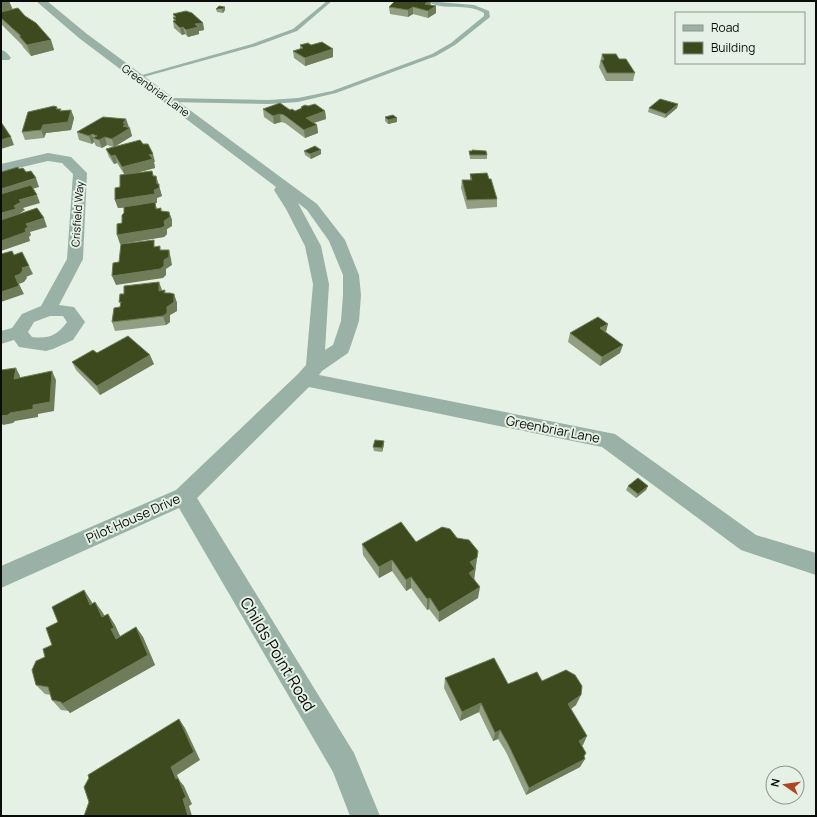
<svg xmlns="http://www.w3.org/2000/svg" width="817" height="817" font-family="Manrope,sans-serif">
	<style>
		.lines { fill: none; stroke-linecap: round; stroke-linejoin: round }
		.service { fill: #99b1a6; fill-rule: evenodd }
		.minor { fill: #99b1a6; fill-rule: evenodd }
		.wall { fill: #919e81 }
		.shaded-wall { fill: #6f7c59 }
		.building { fill: #3d4a1e; stroke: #6f7c59 }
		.labels { text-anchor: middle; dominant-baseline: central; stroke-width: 4; stroke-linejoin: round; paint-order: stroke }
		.far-street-label { font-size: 11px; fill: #090c09; stroke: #e5f1e4 }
		.street-label { font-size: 13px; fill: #090c09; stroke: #e5f1e4 }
		.near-street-label { font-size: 16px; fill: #090c09; stroke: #e5f1e4 }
	</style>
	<rect width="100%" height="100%" fill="#e5f1e4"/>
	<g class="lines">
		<path class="service" d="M327,1H332L297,31L256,46L140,78L135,77L252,44L293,29Z
			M427,1L474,5L489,11L490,17L455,45L436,56L336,93L298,102L269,104L170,102L167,100L170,98L269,100L298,98L332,91L432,54L451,43L484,16V13C467,2 443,12 427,1Z"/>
		<path class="minor" d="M36,1H47L87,34L317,204L345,240L359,275L361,295L359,321L350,348L348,353L322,371L319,375L615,434L756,535L816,553V575L741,550L602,447L309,387L197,498L354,753L380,816H350L333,772L179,508L1,588V566L176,490L298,374L306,365L313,284L305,246L286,209L274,190L276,187L79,38ZM298,203L307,210L329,241L343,275V295L341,321L333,345L325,350L329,284L321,246Z
			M1,50C6,51 8,54 11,58L9,60H1Z
			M48,153L71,157L87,173L83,259L59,305L74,307L85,322L73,340L53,349L46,351L19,347L14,340L1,344V331L12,328L22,314L41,306L67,259L73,174L62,163L48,161L1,172V164ZM50,316H63L67,322C57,336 48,339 32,337L28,332L34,322Z"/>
	</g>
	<path class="wall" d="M1,1H9L12,9L25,16L51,40L54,50L31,56L23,47L22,45L1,24Z
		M431,1L430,5L436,13L428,18L413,14L408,17L390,14L389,7Z
		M216,9L225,10L223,13L217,12Z
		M173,14L203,23L204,30L199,31V34L188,37L185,34L182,35L174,28L173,21H174Z
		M300,45H311L333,57L305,66L294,58L293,51L300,49Z
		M602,54L635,73L633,81H606L599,67Z
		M678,104L677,108L665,118L648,112L649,108Z
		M308,106L325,111L326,119L314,123L317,125L318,133L305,138L285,123L281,122L274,124L264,117L263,109L290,110L295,111L301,109V107Z
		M57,107L58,109L61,111L71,110L74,118L71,130L46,133L44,138L25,140L22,132Z
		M385,117L397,118V122L388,124L385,121Z
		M126,119L128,127L132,136L116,146L155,162H154L155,168L134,173L152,171L154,176H156L162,196L157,198V203H155L157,209L161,208V211L169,212L172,220V226L167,229V234L164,237L120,244L124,213V208H118L115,200L124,174L117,163L114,164L109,157L106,149L113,147L107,145L102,148L96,146L94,142L92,144L79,140L77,132Z
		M472,150L487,155V159H470L469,151H472Z
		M304,151L321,154L311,159L305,155Z
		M470,174L489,179L497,199V207L467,209L461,188L462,180H470Z
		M162,290H165L166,293L174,294L177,303V311L170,315V322L166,325L115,331L112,322L120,307L121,305L119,302Z
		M606,332L620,353L600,366L568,342L570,333Z
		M97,353L154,364L100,395L76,370L72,362Z
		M384,441V445L382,452L374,451L373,447Z
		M628,486H648L646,490L636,498L626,490Z
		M457,538L477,558L474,580L478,598L439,622L429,609L427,610L411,588L406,591L392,571L379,578L363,555L362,544L416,542Z
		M84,590L93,604L103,613L104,616L108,614L115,625L120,637L136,627L143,637L155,665L70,713L69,711L61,710L52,700L51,695L45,694L36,685L52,645L58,622Z
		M445,678L508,684L542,681L576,705L571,709L583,745L581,746L584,756L580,767L526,795L506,752L498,739L493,741L479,712L460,721L444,688Z"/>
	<path class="shaded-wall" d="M5,1H9L13,10L1,13V2Z
		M429,1H431L430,6L425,4Z
		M436,6V13L428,18V11Z
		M225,7V10L223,13L222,9Z
		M413,7V14L408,17V10Z
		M203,23L204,30L199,31V34L188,37L186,30L195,24Z
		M183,27L185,34L182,35L180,28Z
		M51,40L54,50L31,56L27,45Z
		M333,49V57L305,66V58Z
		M678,104L677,108L665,118L666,114Z
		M71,110L74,118L71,130L46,133L44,138L41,130L43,125Z
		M325,111L326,119L307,125L306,118Z
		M280,114L281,122L274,124L273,116Z
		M397,118V122L388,124V120Z
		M126,119L129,127L127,128H130L132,136L114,147L112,139L123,126V123Z
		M317,125L318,133L305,138L304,130Z
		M92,134L94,142L92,144L89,136Z
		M11,137L14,145L1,149V140Z
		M105,137L107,145L102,148L99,140Z
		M321,150V154L311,159L310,154Z
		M153,154L155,162H154L155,168L125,176L122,167L149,155Z
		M115,155L117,163L114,164L111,156Z
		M156,176L162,196L157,198V203H155L157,211L156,209L155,203L118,208L115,200L154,190L157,184Z
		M36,178L39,187L1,198V189Z
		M37,195L40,203L23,208L25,210L19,214L20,217L1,223V213L14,206L19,200Z
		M169,212L172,220V226L167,229V234L164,237L120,244L117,235L164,221Z
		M44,218L47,227L30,232L31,235L29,237L30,241L1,251V241L25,229L26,224Z
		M169,250L171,259L172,265L166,269V275L163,278L116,285L112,276L164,260Z
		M29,266L33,274L26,277L22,268Z
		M23,270L27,278L24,282L19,284L24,294L1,302V292L15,276Z
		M159,282L162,290L159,291Z
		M174,294L177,303V311L170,315V322L166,325L163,316Z
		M608,324L606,332L600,328Z
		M623,345L620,353L600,366L602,357Z
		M150,355L154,364L100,395L97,386Z
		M16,368L20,376L19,387L14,379Z
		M52,371L56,380L54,411L38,414V417L15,421L13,423L3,425L1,422V416L33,405Z
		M384,441V445L382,452V448Z
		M648,486L646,490L636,498L638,494Z
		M477,558L474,580L467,584L470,562Z
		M392,560V571L379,578V567Z
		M411,577V588L406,591V580Z
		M480,587L478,598L439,622V612Z
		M84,590L91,601L98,615L90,605Z
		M430,598L429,609L427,610V599Z
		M95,602L103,613L109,627L102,617Z
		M108,614L115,625L121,638L116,639L111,629Z
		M136,627L143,637L155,665L70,713L62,704Z
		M581,695L576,705L564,714L568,704Z
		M481,703L479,712L460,721L462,712Z
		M179,719L185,728L200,760L177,775L179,780L184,786L192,804L189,806L192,816H188L176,779L171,767Z
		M500,730L498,739L493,741L495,733Z
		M587,736L583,745L574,749L579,741Z
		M585,759L580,767L526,795L529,788Z"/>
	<path class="building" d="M395,1H429L425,4L436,6L428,11L413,7L408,10L389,7Z
		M219,6L225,7L222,9H216Z
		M18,8L25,16L36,23L51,40L27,45L19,36H21L1,18V12Z
		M186,11L192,13L203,23L195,24L198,27L186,30L183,27L180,28L173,21L176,20L173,18L176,17L173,14Z
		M322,42L333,49L305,58L293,51L303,48L300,45L308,43L311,45Z
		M602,54H616L619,59H626L635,73H607L601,60H604Z
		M660,99L678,104L666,114L649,108Z
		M280,103L290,110L292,109L295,111L302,108L301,107L305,105L308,106L315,104L325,111L306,118L317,125L304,130L284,115L280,114L273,116L263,109Z
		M54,106L57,107L56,109H61L60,111L71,110L68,122L43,125L41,130L22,132L28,112Z
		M393,115L397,118L388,120L385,117Z
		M103,117L126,119L123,123L126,124L123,126L130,128L112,139L105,137L99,140L93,138L97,136L92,134L89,136L77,132Z
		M1,122L11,137L1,140Z
		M140,140L143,144H148L153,154L149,155L153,159L122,167L115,155L111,156L106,149Z
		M315,146L321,150L310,154L304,151Z
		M472,150L486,151L487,155H470L469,151H472Z
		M18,167L19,169L23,168L26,172L31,171L36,178L1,189V172Z
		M152,171L153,176H156L157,184H159V188L154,190L155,194L115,200V188L120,187V175Z
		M487,173L489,179H491L497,199L467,200L462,180H472L470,174Z
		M31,185L37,195L19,200L21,202L14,206L16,209L1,213V194Z
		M155,202L156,209L161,208V211L169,212L170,217L164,221L165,226L161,228L117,235V224L122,223V215L124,213V207Z
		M37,208L44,218L26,224L28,227L25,229L26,232L1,241V220Z
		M154,240V247L160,246V250H169V257L164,260V266L160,269L112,276L113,263L119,262L121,244Z
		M12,251L14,255L22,252L29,266L22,268L23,270L20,274L15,276L19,286L1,292V254Z
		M159,282V291L165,290L164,293H170L174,294V302L167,307V313L163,316L112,322L114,308L120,307L121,302H119L120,294H124V286Z
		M598,317L608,324L600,328L623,345L602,357L570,333Z
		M128,336L150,355L97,386L72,362L93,350L97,353Z
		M16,368L14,379L52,371L50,402L33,405V409L10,413L8,415L1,416V370Z
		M375,440L384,441L382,448L373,447Z
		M638,478L648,486L638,494L628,486Z
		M401,522L416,542L442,527L450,529L457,538L469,540L478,551L477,558L470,562L475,569L469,573L480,587L439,612L430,598L427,599L411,577L406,580L392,560L379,567L362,544Z
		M84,590L90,605L95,602L102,617L108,614L114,628L111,629L116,639L136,627L148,655L62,704L61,702L52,700L48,687L36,685L32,670L36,661L45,657L43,649L52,645L46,628L58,622L52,607Z
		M494,658L508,684L537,672L542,681L566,670L575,675L582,686L581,695L568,704L587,736L579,741L586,753L584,756L585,759L529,788L508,744L500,730L495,733L481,703L462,712L445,678Z
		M179,719L194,752L171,767L176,779L178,778L186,797L183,799L188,816H84L89,802L84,787L89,778L88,775Z"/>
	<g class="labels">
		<g class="far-street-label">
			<text transform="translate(156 90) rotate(36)">Greenbriar Lane</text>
			<text transform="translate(77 214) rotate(-86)">Crisfield Way</text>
		</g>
		<g class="street-label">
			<text transform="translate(553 429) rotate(11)">Greenbriar Lane</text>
			<text transform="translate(133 518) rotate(-24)">Pilot House Drive</text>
		</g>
		<g class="near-street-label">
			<text transform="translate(278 654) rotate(59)">Childs Point Road</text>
		</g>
	</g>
	<rect width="817" height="817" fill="none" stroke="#090c09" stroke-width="4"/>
	<rect x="675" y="12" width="130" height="52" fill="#e5f1e4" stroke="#8d958c"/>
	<rect x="683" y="25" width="20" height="6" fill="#99b1a6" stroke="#8d958c"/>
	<text x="711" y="32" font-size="12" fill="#090c09">Road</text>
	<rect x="683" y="42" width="20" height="12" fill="#3d4a1e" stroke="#8d958c"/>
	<text x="711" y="52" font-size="12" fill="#090c09">Building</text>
	<g transform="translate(785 785) rotate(283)"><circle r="19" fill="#e5f1e4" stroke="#8d958c"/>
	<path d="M0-3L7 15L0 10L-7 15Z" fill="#ad4622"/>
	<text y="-6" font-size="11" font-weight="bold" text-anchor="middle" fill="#090c09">N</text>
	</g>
</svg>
